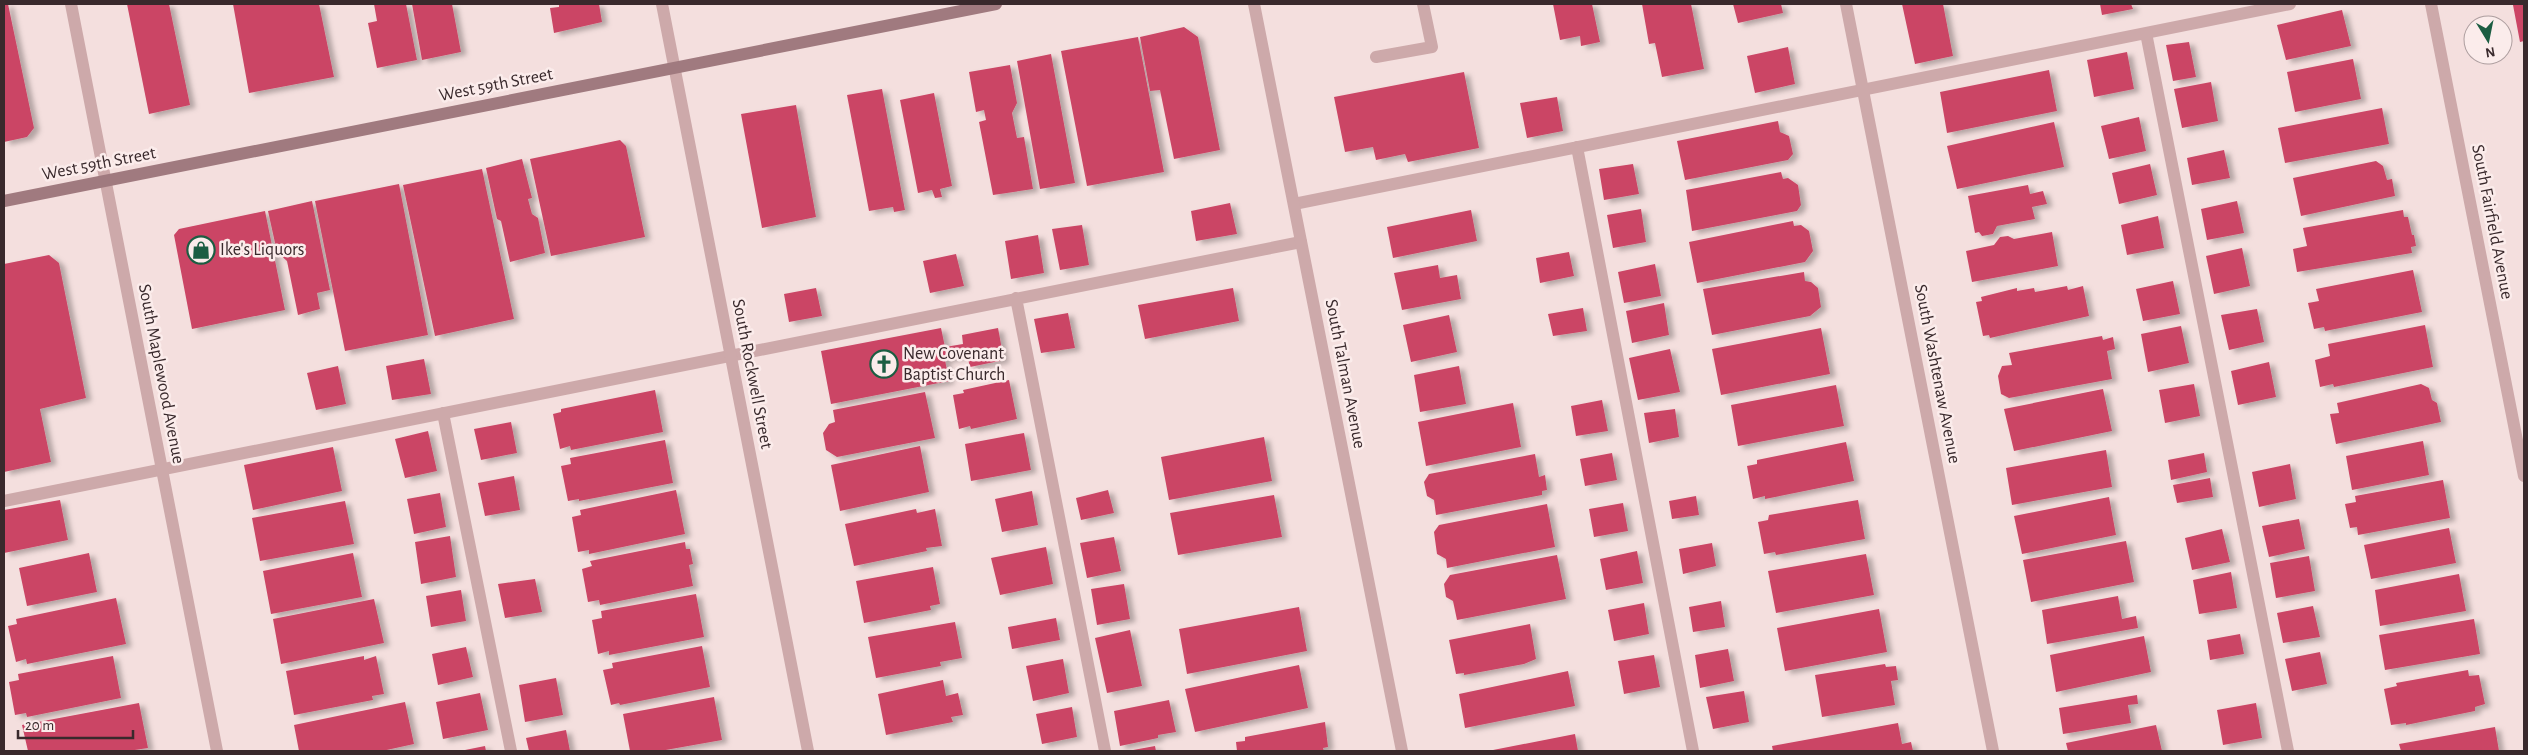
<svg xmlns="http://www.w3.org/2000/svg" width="2528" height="755" font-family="'Alegreya Sans',sans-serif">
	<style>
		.building { fill: #cb4565; filter: url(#shadow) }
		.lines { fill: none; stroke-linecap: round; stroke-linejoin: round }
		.lane { stroke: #cda9aa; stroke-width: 12 }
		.street { stroke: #cda9aa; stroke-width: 12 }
		.secondary { stroke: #a07a7f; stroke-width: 12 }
		.labels { text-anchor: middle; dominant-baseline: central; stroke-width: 5; stroke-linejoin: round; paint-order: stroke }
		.street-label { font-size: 18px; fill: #39292c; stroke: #fbeceb }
		.poi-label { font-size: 18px; fill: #39292c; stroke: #fbeceb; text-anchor: start }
	</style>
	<defs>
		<filter id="shadow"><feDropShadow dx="5.5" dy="3" stdDeviation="2.5" flood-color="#0004"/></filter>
	</defs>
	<rect width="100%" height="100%" fill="#f4dfde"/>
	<path class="building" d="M4,4H8L34,128L27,137L4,142Z
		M127,4H169L190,105L149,114Z
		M233,4H319L334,77L249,93Z
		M374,4H406L417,60L377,68L368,23L377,21Z
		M412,4H452L461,52L422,60Z
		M559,4H599L602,22L554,33L550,8L559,7Z
		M1553,4H1592L1600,42L1581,46L1580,36L1560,40Z
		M1642,4H1691L1704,69L1662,77L1655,43L1649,44Z
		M1733,4H1781L1783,13L1738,23Z
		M1902,4H1943L1953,56L1915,64Z
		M2100,4H2131L2133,9L2102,15Z
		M2524,4V41L2520,42L2513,5Z
		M2342,10L2351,46L2286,60L2277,25Z
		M1184,27L1198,37L1220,150L1174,159L1160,90L1150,91L1140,37Z
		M1138,37L1164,172L1087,186L1061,51Z
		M2189,42L2196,77L2173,81L2166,45Z
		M1788,47L1795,84L1755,93L1747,56Z
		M2127,52L2134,89L2094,97L2087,60Z
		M1051,54L1075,183L1040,189L1017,61Z
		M2353,59L2361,99L2295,112L2287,72Z
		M1010,65L1017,103L1012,113L1017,138L1024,137L1033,189L993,195L979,122L986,120L984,110L976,112L969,72Z
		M2049,70L2057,111L1947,133L1940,92Z
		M1464,72L1479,148L1408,162L1405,154L1376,160L1373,147L1345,152L1334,97Z
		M2211,82L2218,121L2182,128L2174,89Z
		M882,89L905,210L894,212L893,207L869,211L847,95Z
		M934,93L952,186L940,189L942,197L935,198L932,190L918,193L900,100Z
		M1557,97L1563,131L1527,138L1520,103Z
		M796,105L816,217L762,228L741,114Z
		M2382,108L2389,144L2285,163L2278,128Z
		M2139,117L2146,151L2109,159L2101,126Z
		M1778,121L1780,132L1789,136L1793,154L1788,160L1685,180L1677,141Z
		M2054,122L2064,167L1957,189L1947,146Z
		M620,140L626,146L645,237L551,256L530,159Z
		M2224,150L2230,178L2192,185L2187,158Z
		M522,159L532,198L528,199L532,214L538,218L545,253L510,262L501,221L497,219L486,168Z
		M2376,161L2383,166L2387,180L2392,179L2395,196L2301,216L2293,178Z
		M1633,164L1639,194L1604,200L1599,169Z
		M2150,164L2157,195L2119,204L2112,173Z
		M482,169L514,319L435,336L403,185Z
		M1781,172L1783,179L1788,178L1798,185L1801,205L1797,211L1692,231L1686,190Z
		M399,184L428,335L345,351L315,201Z
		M2028,185L2030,194L2043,191L2047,204L2032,207L2035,219L1997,226L1993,234L1982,236L1979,232L1975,233L1968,196Z
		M312,201L330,290L317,293L320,309L298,315L287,261L277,252L268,211Z
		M2237,201L2244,233L2207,240L2201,209Z
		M1230,203L1237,234L1196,241L1191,211Z
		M1641,209L1646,242L1613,248L1607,215Z
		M1471,210L1477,241L1393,258L1387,227Z
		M2403,210L2404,217H2408L2412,235H2414L2416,246L2411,247L2412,253L2297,272L2293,249L2307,246L2303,228Z
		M265,211L285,310L192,329L174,235L179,229Z
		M2158,216L2164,248L2127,255L2121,225Z
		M1793,221L1794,226L1801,225L1809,231L1813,251L1805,262L1697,283L1689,242Z
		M1082,225L1089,265L1060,270L1052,229Z
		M2052,232L2058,266L1972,282L1966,251L1994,245L2000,237L2008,236L2014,239Z
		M1038,235L1044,273L1011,279L1005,241Z
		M2242,248L2250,286L2214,294L2206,256Z
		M1569,252L1574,276L1540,283L1536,258Z
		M956,254L964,286L930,293L923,261Z
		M49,255L59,263L86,398L40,409L51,462L4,472V264Z
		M1655,264L1661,296L1624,303L1618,272Z
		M1438,265L1440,278L1457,275L1461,299L1402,310L1394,273Z
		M2413,270L2422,312L2325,331L2324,327L2314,329L2308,303L2319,301L2316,289Z
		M1804,272L1805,281L1811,282L1818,288L1821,307L1810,316L1712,335L1703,289Z
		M2173,281L2180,314L2143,321L2136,289Z
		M2067,286L2068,290L2083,286L2089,316L1990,338L1989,335L1983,336L1976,302L1982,301L1981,297L2017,288V291L2034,288L2035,292Z
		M816,288L822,316L789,322L784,294Z
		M1233,288L1239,321L1145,339L1138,305Z
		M1664,303L1669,335L1632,343L1626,311Z
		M1583,308L1587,331L1553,336L1548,314Z
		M2257,309L2264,342L2229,350L2221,315Z
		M1068,313L1075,348L1041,353L1034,319Z
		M1449,315L1457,352L1411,362L1403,325Z
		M2425,325L2433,367L2334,387L2333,384L2320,387L2315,360L2330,356L2328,344Z
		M2181,326L2189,363L2148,372L2141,334Z
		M941,328L945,347L963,344L962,335L998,328L1004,360L970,367L967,355L945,360L949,381L831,404L821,351Z
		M1821,328L1830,374L1721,395L1712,349Z
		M2102,336L2103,340L2113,337L2115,349L2107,351L2112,379L2009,398L2001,394L1998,376L2002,366L2012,365L2009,353Z
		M1670,349L1680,392L1638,400L1629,358Z
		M424,359L431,394L392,400L386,366Z
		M2269,362L2276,397L2238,405L2231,371Z
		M338,366L346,404L316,410L307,373Z
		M1459,366L1466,404L1420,412L1414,375Z
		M1009,380L1017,419L971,429L970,426L959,429L953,395L964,393L963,390Z
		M2194,384L2200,416L2165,423L2159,390Z
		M2421,384L2429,388L2432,400L2437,403L2441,422L2336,444L2330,414L2339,413L2337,403Z
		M1836,385L1844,426L1738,446L1731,405Z
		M2103,389L2112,431L2014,451L2004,409Z
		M655,390L663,432L571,450L570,446L560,449L553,414L561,412V409Z
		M925,392L935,438L837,457L826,450L823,433L829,424L835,422L833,410Z
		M1602,400L1608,431L1576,436L1571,406Z
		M1513,403L1521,447L1426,466L1418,422Z
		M1675,409L1679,437L1649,443L1644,413Z
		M511,422L517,453L481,460L474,429Z
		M428,431L437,471L405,478L395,439Z
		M1024,433L1031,470L971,481L965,444Z
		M1264,437L1272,481L1169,500L1161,457Z
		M665,440L673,483L579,501V499L568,501L561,466L571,464L570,458Z
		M2423,441L2429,475L2352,490L2346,456Z
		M1846,442L1854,481L1765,499V496L1753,499L1747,466L1757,464V460Z
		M920,446L929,492L840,511L831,465Z
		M333,447L342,491L253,510L244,465Z
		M2106,450L2112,487L2012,505L2006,468Z
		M1612,453L1617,480L1585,486L1580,459Z
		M2204,453L2207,472L2171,480L2168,460Z
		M1535,454L1539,477L1545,475L1547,490L1542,491V495L1436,515L1434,500L1427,496L1424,482L1429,474Z
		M2290,464L2296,499L2259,507L2252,472Z
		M514,476L520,510L485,516L478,483Z
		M2210,478L2213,497L2177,503L2173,485Z
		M2443,480L2450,518L2358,535L2357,527L2350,528L2345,504L2356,502L2355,496Z
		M676,490L685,534L589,554V550L578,552L572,517L581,515L580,510Z
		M1108,490L1114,513L1081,520L1076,498Z
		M1032,491L1038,525L1002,532L995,499Z
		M440,493L446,527L414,534L407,499Z
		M1274,495L1282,537L1178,555L1170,513Z
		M1696,496L1699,515L1672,519L1669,501Z
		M2109,497L2116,535L2022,554L2014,516Z
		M60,500L68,540L4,553V510Z
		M1858,500L1865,539L1776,555L1775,552L1764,554L1758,522L1768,520L1769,515Z
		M345,501L354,544L260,561L252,518Z
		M1623,503L1628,531L1594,537L1589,509Z
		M1547,504L1555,547L1447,568L1446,559L1437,554L1434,532L1439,525Z
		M916,509L917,513L935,509L942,546L926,548L927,551L854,566L845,524Z
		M2299,519L2305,549L2269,557L2262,526Z
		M2449,528L2456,563L2371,579L2364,545Z
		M2222,529L2230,562L2192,570L2185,538Z
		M450,536L456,577L421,584L415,542Z
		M1114,537L1121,571L1087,578L1080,543Z
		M2126,541L2134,582L2031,602L2023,560Z
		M685,542L686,549H690L693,564L689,565L693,586L600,605L599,600L588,602L582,569L592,566L590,561Z
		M1712,543L1716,566L1683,574L1679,549Z
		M1046,547L1053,584L1000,595L991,558Z
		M1637,551L1643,583L1606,590L1600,559Z
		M89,553L97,592L27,606L19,568Z
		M353,553L362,597L271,614L263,571Z
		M1866,554L1874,595L1776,613L1768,571Z
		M1557,555L1566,599L1457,620L1453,601L1446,597L1444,584L1450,575Z
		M2309,556L2315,591L2276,598L2270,563Z
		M933,567L940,604L930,606L931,610L864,623L856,581Z
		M2231,572L2237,608L2199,614L2193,580Z
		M2459,574L2466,611L2380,626L2375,590Z
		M535,579L542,612L505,618L498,584Z
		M1124,584L1130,619L1097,625L1091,589Z
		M461,590L466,621L431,627L426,596Z
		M696,594L704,637L609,655V651L598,654L592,620L602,618L601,611Z
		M2118,596L2122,619L2136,616L2138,628L2047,644L2042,610Z
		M116,598L126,644L27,664L26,659L16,662L8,626L17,624L16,619Z
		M374,599L384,643L281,664L273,619Z
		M1721,601L1725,627L1693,632L1689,607Z
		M1644,603L1649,634L1614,641L1608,610Z
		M2313,606L2320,637L2283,643L2277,613Z
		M1299,607L1307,651L1187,674L1179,629Z
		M1879,609L1887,652L1785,671L1777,628Z
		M1056,618L1060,640L1012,649L1008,627Z
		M2474,619L2480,654L2385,670L2379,635Z
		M955,622L962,658L940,662L941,666L876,678L868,637Z
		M1530,624L1536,659L1524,664L1464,675V673L1456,674L1449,640Z
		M1130,630L1142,686L1107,693L1095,638Z
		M2240,634L2244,654L2210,660L2207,640Z
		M2144,636L2151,672L2056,692L2050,655Z
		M702,646L710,687L620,705L619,703L611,705L603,670L613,668L612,663Z
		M466,647L473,677L438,685L432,654Z
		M1728,649L1734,681L1700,688L1695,655Z
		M2320,652L2327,684L2292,691L2285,659Z
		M1654,655L1660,687L1624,694L1618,661Z
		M113,656L121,698L27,717L26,713L15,715L9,682L19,680L18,674Z
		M364,656V660L376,656L384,694L372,696L373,700L294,715L286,671Z
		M1063,659L1069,693L1033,701L1026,666Z
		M1885,664L1886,667L1896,666L1898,680L1891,681L1895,705L1822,717L1815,675Z
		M1299,665L1308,708L1195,732L1185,689Z
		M2468,670L2469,676L2479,675L2485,704L2475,707V711L2406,725V723L2391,725L2384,689L2397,686L2396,683Z
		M1568,671L1575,706L1465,728L1459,694Z
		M556,678L563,715L525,722L519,685Z
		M943,680L946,696L958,693L963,715L951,717L953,722L886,735L878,694Z
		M1744,691L1749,722L1713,729L1706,697Z
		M480,693L488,730L443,739L436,702Z
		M2137,695L2138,704L2128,705L2131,723L2063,734L2059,708Z
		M714,697L722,740L660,751H630L623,714Z
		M1169,700L1176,732L1158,735V738L1120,746L1114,711Z
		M405,702L414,744L382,751H299L294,725Z
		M139,703L148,748L128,751H28L22,725Z
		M2256,703L2262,738L2223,745L2217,710Z
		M1072,707L1077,737L1042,744L1036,714Z
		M1325,722L1328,747L1323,748L1324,751H1237L1236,742L1245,741V737Z
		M1898,723L1902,744L1911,742L1913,751H1773L1772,746Z
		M2156,725L2162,751H2068L2066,743Z
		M2495,727L2499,751H2401L2399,744Z
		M566,730L570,751H529L526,738Z
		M1575,734L1578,751H1494L1493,750Z
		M485,746L486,751H465V750Z
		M1155,746L1156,751H1133V750Z"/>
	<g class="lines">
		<path class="lane" d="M2146,33L2288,751
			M1376,57L1432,47L1423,4
			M1577,147L1693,751
			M1294,204L2290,4
			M1016,298L1105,751
			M443,413L511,751
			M4,501L1301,242"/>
		<path class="street" d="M71,4L217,751
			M662,4L808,751
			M1254,4L1402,751
			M1846,4L1993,751
			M2431,4L2524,476"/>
		<path class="secondary" d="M4,201L996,4"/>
	</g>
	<defs>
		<g id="shop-ring" transform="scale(1.4375)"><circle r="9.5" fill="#fbeceb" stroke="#1c5d42" stroke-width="1.5"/><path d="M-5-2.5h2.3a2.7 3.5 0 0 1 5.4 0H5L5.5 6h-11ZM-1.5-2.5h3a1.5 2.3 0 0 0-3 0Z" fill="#1c5d42"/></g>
		<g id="church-ring" transform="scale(1.4375)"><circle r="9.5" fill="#fbeceb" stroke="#1c5d42" stroke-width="1.5"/><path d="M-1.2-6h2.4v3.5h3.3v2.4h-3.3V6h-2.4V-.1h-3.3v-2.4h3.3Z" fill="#1c5d42"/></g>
	</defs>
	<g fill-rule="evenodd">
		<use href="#shop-ring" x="201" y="250"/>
		<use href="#church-ring" x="884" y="364"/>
	</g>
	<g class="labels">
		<g class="street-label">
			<text transform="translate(496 85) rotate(-11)">West 59th Street</text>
			<text transform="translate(99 164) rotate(-11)">West 59th Street</text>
			<text transform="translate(2492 222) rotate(79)">South Fairfield Avenue</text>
			<text transform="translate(161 374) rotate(79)">South Maplewood Avenue</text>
			<text transform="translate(752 374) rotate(79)">South Rockwell Street</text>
			<text transform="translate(1345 374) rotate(79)">South Talman Avenue</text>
			<text transform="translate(1937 374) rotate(79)">South Washtenaw Avenue</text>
		</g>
		<g class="poi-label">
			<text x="220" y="250">Ike's Liquors</text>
			<text x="903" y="354">New Covenant<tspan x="903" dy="21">Baptist Church</tspan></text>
		</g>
	</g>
	<rect width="2528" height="755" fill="none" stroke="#39292c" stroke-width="10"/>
	<g transform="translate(2488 40) rotate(170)"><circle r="24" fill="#fbeceb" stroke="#ad9e9f"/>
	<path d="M0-4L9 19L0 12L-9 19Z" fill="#1c5d42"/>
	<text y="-8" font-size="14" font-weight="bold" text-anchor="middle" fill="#39292c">N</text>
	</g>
	<path d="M18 730v8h115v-8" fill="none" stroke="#39292c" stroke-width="2.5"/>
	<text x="25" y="730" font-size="15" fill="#39292c" stroke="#fbeceb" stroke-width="4" paint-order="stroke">20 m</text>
</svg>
